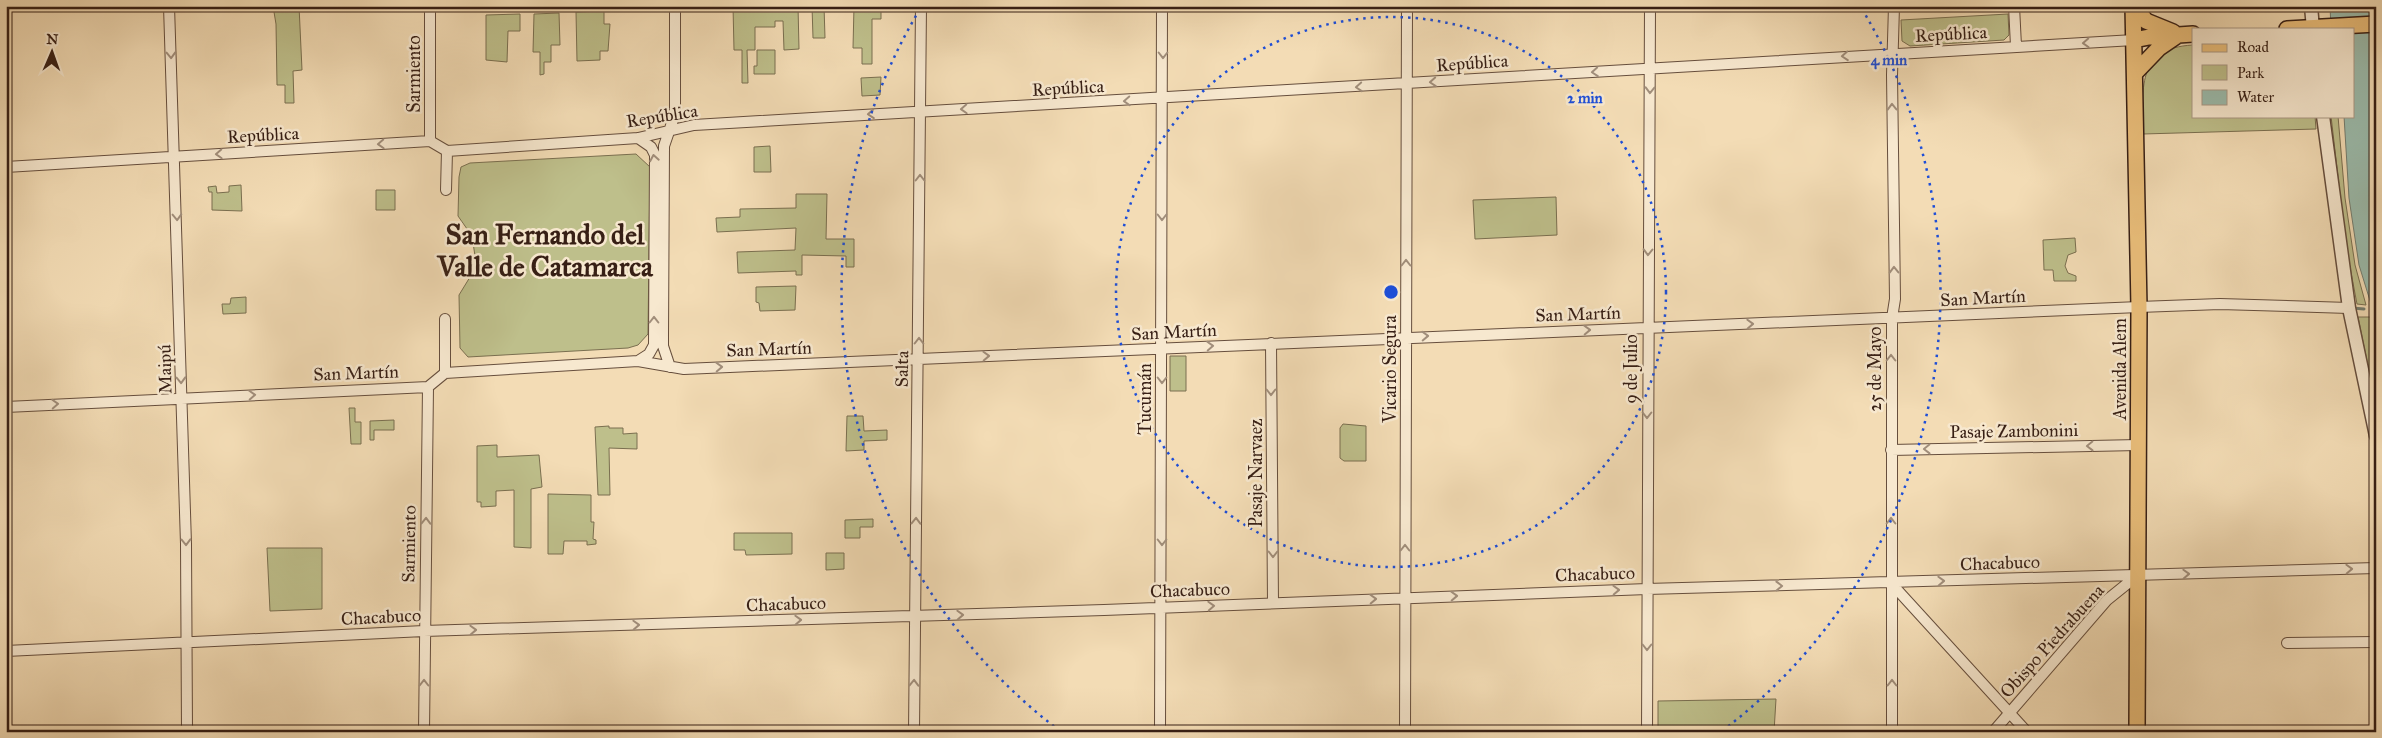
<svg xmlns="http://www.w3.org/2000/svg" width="2382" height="738" font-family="'IM FELL Great Primer',serif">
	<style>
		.green { fill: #bebf8b; stroke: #7a6f50 }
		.water { fill: #9bbcad; stroke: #737d70 }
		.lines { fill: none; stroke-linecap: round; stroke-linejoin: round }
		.stream { stroke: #737d70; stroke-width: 3 }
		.minor-casing { stroke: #664e3d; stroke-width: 12 }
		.tertiary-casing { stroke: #664e3d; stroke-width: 15 }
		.primary-casing { stroke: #371f15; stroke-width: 18 }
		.minor { stroke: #f7e8cf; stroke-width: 10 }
		.tertiary { stroke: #f7e8cf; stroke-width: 12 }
		.primary { stroke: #eabe7a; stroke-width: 15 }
		.oneway { stroke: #a18e7b }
		.ring { fill: none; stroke: #1d4ed8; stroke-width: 2.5; stroke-dasharray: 2.5 5 }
		.labels { text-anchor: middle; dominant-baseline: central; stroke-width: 5; stroke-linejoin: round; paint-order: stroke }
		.street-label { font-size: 18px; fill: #371f15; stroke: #f7e8cf }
		.town-label { font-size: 28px; font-weight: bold; fill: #371f15; stroke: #f7e8cf }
		.centre { fill: #1d4ed8; stroke: #f7e8cf; stroke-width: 2.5 }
		.ring-label { font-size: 15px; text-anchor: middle; font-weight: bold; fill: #1d4ed8; stroke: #f7e8cf; stroke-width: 5; stroke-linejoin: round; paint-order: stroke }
	</style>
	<rect width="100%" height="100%" fill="#f3dcb5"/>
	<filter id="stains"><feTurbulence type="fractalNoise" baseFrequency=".004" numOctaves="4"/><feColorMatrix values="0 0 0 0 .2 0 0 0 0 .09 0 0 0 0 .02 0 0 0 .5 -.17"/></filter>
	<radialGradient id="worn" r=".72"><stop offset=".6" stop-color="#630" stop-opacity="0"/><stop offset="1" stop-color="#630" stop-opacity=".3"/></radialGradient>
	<path class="green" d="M273,6H299L302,70L293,71L294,103H285V85H277L276,24Z
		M733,6H798L799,49L784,50L783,21H775V27H755V50H747L748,83H742V50H734Z
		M812,6H824L825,38H813Z
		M854,6H881V19H872V64H862V48H853Z
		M604,11V24H610L608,51H600V60L577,61L576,12Z
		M559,13L560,45H551V62H544V74L540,75V52H533L534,14Z
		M520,14V31H508L507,62L486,60V15Z
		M2008,14L2009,35L2004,40L1910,46L1902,41L1901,20Z
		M2193,45V116H2315L2316,129L2143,134C2143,90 2135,48 2193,45Z
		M757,50H775V74H754V66H757Z
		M881,77L880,95L862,96L861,78Z
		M2331,116H2338L2345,198L2355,265L2366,305L2357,304L2346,246Z
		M770,146L771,172H754V147Z
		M636,154L650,167L648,334L638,345L628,348L468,357L460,348L459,295L470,277L475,256L472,236L458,216L459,177L461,167L470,163Z
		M241,185L242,211L212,210V192H209L208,187L216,186L217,193L229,192V186Z
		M376,190H395V210H376Z
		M796,194H827L826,239H854V267H846V256L802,255V275H796V271L738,273L737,252L795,250L796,228L717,232L716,218L740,217V209L796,208Z
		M1556,197L1557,235L1475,239L1473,200Z
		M2075,238L2076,252L2068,255L2065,266L2068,273L2076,276V281H2054L2053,270H2044L2043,240Z
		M796,286L795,310L760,311L759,303L756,302V287Z
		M246,297V313L223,314L222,304H230L231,298Z
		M2358,317H2370L2376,337V406Z
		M1170,356H1186V391H1170Z
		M349,408H355V422H361V444H351Z
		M847,416H863L864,431L887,430V440L864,441V450L846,451Z
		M394,420V430H374V440H370V421Z
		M1343,424L1366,426V461H1344L1340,458V428Z
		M609,426V428H623V434L637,433V449L609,448L610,495H598L595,427Z
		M497,445V457L539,455L542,487L531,489V548L514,547V490L496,491V506L481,507V502H477V446Z
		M548,494L591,495V522H594L593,539L596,540V544L587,545V541H564L563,554H548Z
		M873,519V527H860V538H845V520Z
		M734,533H792V554L746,555L745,550H734Z
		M267,548H322V609L270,611Z
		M826,553H844V569L826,570Z
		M1776,699L1774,732H1658V701Z"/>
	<path class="water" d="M2330,6H2376V320L2359,265L2349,198L2344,116H2353V29H2331Z"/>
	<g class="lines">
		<path class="stream" d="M2352,308L2364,309"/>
		<g class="minor-casing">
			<path id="minor" d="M169,6L186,544L187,732
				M430,6V141
				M2014,6L2016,46
				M638,138L651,147L655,155L654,345L649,354L638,361
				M6,167L430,141L447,151L638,138L694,125L2134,40
				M446,190L447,151
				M445,319V373
				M1271,343L1273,603
				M670,367L663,346V336L664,146L675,114V6
				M6,407L428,387L445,373L638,361L684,369L2139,307L2220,304L2349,308
				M1891,450L2138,445
				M1891,583L2027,732
				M2287,643L2376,642
				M6,651L424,631L1104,610L1647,589L2376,568
				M424,732L428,387
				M914,732L921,6
				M1160,732L1162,6
				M1405,732L1407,6
				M1647,732L1650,6
				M1892,732V318L1895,299L1892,75L1894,6
				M1993,732L2107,600L2138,575"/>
		</g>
		<g class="tertiary-casing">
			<path id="tertiary" d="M2311,6L2313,29
				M2323,116L2349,308L2376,436"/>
		</g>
		<g class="primary-casing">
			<path id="primary" d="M2133,6L2139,307L2137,732
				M2134,6L2146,21L2173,32
				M2287,29L2376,24
				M2134,40L2149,37L2193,34
				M2135,73L2159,48L2178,35"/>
		</g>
		<use href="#minor" class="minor"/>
		<use href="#tertiary" class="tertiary"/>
		<use href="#primary" class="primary"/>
	</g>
	<defs><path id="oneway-chevron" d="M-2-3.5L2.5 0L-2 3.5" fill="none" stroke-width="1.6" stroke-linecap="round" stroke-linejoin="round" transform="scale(1.25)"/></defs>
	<g class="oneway">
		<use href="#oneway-chevron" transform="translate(2086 43) rotate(177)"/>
		<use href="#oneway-chevron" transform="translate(171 55) rotate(88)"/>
		<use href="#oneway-chevron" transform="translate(1163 55) rotate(90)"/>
		<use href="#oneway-chevron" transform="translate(1845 56) rotate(176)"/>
		<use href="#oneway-chevron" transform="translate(1595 72) rotate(176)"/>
		<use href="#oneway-chevron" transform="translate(1433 82) rotate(176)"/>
		<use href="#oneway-chevron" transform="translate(1359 87) rotate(176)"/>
		<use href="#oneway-chevron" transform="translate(1650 90) rotate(91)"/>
		<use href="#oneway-chevron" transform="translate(1127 101) rotate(177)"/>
		<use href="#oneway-chevron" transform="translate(1892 107) rotate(-91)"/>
		<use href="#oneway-chevron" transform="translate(964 109) rotate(177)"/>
		<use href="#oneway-chevron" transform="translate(871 114) rotate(176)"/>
		<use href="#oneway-chevron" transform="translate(381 144) rotate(177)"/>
		<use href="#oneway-chevron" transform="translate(219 154) rotate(177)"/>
		<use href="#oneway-chevron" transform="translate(654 158) rotate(-100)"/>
		<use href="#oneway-chevron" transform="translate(920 178) rotate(-90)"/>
		<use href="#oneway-chevron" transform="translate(177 217) rotate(88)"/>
		<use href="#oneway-chevron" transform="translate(1162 217) rotate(90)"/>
		<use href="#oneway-chevron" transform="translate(1648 252) rotate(91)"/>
		<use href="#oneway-chevron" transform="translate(1406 263) rotate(-90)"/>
		<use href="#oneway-chevron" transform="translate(1894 270) rotate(-91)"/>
		<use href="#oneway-chevron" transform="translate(654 320) rotate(-90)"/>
		<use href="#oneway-chevron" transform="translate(1750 324) rotate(-2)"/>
		<use href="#oneway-chevron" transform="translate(1587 330) rotate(-2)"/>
		<use href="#oneway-chevron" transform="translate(1425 336) rotate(-2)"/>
		<use href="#oneway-chevron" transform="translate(919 341) rotate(-90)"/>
		<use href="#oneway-chevron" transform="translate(1210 346) rotate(-3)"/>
		<use href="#oneway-chevron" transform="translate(986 356) rotate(-2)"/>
		<use href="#oneway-chevron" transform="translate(1891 358) rotate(-90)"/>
		<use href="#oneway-chevron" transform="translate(719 367) rotate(-2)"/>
		<use href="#oneway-chevron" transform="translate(181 380) rotate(88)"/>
		<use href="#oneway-chevron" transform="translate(1162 380) rotate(90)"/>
		<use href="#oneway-chevron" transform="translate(1271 392) rotate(90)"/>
		<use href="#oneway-chevron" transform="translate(252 395) rotate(-3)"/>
		<use href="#oneway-chevron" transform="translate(55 404) rotate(-3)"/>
		<use href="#oneway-chevron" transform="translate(1647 415) rotate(90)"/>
		<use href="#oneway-chevron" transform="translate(2090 446) rotate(179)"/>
		<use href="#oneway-chevron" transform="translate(1927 449) rotate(179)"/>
		<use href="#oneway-chevron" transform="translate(426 521) rotate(-89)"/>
		<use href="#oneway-chevron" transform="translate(916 521) rotate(-89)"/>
		<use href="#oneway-chevron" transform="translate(1891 521) rotate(-90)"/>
		<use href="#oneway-chevron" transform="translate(186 542) rotate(89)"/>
		<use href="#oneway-chevron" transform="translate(1162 542) rotate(90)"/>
		<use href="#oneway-chevron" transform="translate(1405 548) rotate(-90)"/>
		<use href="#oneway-chevron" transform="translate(1273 554) rotate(90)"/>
		<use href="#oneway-chevron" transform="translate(2349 569) rotate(-2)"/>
		<use href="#oneway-chevron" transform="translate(2186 574) rotate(-2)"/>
		<use href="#oneway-chevron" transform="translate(1941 581) rotate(-2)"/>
		<use href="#oneway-chevron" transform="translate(1779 586) rotate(-1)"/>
		<use href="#oneway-chevron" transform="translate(1616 590) rotate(-2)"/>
		<use href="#oneway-chevron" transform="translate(1454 596) rotate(-2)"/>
		<use href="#oneway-chevron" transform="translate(1373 599) rotate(-2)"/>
		<use href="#oneway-chevron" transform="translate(1211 606) rotate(-3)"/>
		<use href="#oneway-chevron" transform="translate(960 615) rotate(-2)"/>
		<use href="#oneway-chevron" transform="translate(798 620) rotate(-2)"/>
		<use href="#oneway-chevron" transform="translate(636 625) rotate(-2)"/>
		<use href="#oneway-chevron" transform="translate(473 630) rotate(-2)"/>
		<use href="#oneway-chevron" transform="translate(1647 647) rotate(90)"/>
		<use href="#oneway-chevron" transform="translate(424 683) rotate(-90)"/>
		<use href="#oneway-chevron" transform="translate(914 683) rotate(-89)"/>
		<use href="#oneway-chevron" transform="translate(1892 683) rotate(-90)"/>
	</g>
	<g class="ring">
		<circle cx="1391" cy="292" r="275"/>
		<path d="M1060 731A550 550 0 0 1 920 9M1862 9A550 550 0 0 1 1722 731"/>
	</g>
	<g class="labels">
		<g class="street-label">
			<text transform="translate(1951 34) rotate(-3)">República</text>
			<text transform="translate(1472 63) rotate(-4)">República</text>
			<text transform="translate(414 74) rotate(-90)">Sarmiento</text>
			<text transform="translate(1068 88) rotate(-3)">República</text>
			<text transform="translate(662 116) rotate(-9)">República</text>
			<text transform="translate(263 135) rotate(-3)">República</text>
			<text transform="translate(1983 298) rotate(-3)">San Martín</text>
			<text transform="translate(1578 314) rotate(-2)">San Martín</text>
			<text transform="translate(1174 332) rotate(-3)">San Martín</text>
			<text transform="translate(769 349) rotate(-2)">San Martín</text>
			<text transform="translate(165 369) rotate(-91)">Maipú</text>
			<text transform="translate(902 369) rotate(-89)">Salta</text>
			<text transform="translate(1390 369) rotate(-90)">Vicario Segura</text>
			<text transform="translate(1631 369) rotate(-90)">9 de Julio</text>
			<text transform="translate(1875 369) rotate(-90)">25 de Mayo</text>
			<text transform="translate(2120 369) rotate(-90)">Avenida Alem</text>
			<text transform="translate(356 373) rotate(-2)">San Martín</text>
			<text transform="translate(1145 399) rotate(-90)">Tucumán</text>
			<text transform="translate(2014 431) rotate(-1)">Pasaje Zambonini</text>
			<text transform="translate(1256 473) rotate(-90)">Pasaje Narvaez</text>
			<text transform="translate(409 544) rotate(-89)">Sarmiento</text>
			<text transform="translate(2000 563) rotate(-2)">Chacabuco</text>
			<text transform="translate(1595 574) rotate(-2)">Chacabuco</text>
			<text transform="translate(1190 590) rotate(-2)">Chacabuco</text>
			<text transform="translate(786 604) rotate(-2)">Chacabuco</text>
			<text transform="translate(381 617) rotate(-3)">Chacabuco</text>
			<text transform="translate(2052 641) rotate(-48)">Obispo Piedrabuena</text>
		</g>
		<g class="town-label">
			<text x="545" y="234">San Fernando del<tspan x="545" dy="32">Valle de Catamarca</tspan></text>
		</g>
	</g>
	<circle cx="1391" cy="292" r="8" class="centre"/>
	<g class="ring-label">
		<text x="1889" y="65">4 min</text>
		<text x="1585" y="103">2 min</text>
	</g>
	<rect width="2382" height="738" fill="none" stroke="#f3dcb5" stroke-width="25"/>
	<rect x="8" y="8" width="2367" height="723" fill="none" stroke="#371f15" stroke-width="2.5"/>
	<rect x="12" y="12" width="2357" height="713" fill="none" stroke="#371f15"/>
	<rect x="2192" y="28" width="162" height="90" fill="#f7e8cf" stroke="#aa9885"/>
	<rect x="2202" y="44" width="25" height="8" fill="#eabe7a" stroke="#aa9885"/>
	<text x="2237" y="52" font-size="15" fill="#371f15">Road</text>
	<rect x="2202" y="65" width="25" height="15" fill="#bebf8b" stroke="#aa9885"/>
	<text x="2237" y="78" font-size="15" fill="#371f15">Park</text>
	<rect x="2202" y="90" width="25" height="15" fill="#9bbcad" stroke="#aa9885"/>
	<text x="2237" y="102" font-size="15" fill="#371f15">Water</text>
	<g transform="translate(52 52) rotate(2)" stroke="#f7e8cf" stroke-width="4" paint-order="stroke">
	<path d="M0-4L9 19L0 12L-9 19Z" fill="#371f15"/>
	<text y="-8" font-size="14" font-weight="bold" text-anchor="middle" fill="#371f15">N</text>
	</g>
	<rect width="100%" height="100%" filter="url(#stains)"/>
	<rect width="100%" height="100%" fill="url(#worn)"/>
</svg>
